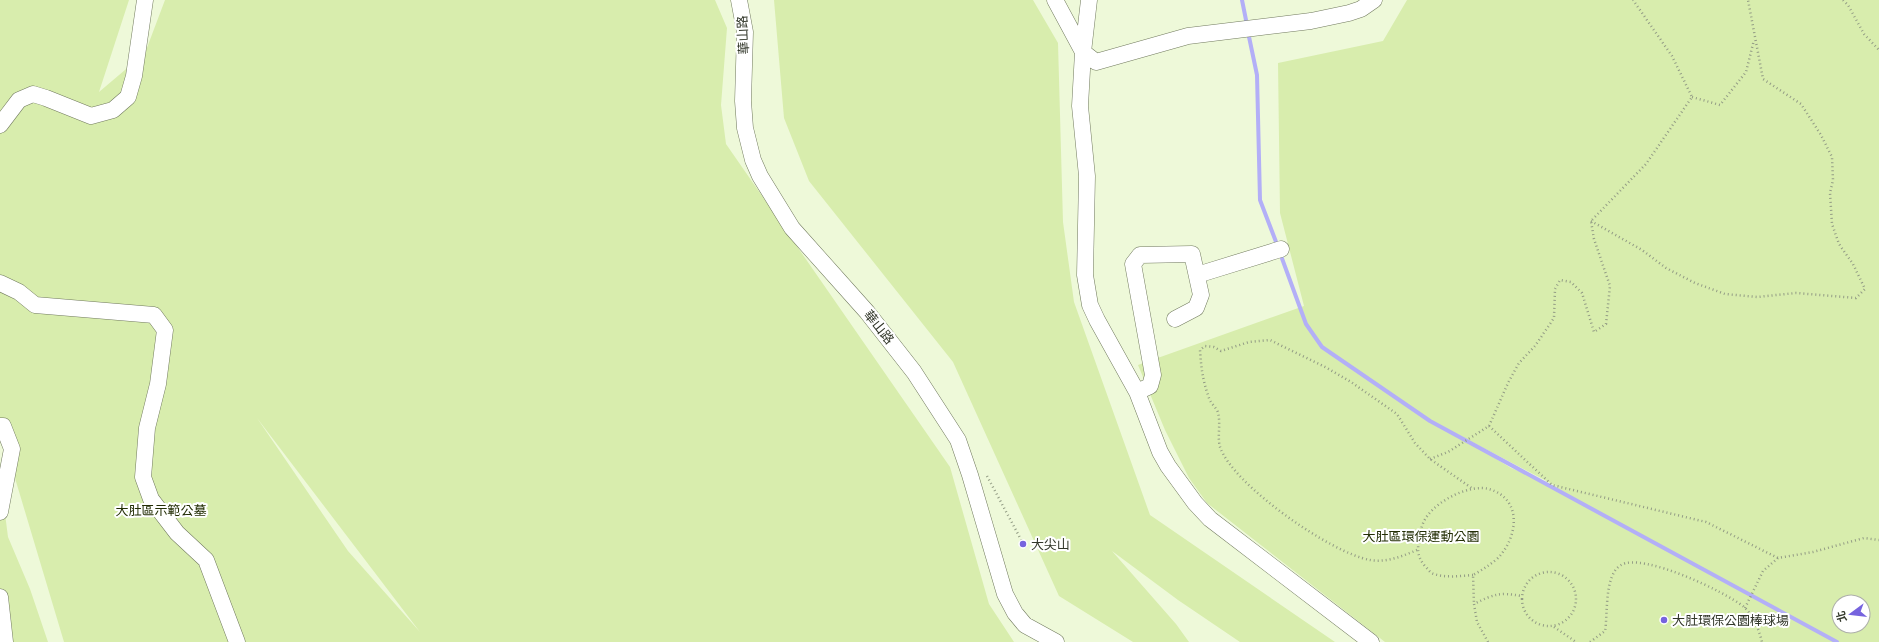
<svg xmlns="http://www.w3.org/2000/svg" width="1879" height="642" font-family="Rubik,'Noto Sans TC',sans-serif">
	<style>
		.green { fill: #d8edad; fill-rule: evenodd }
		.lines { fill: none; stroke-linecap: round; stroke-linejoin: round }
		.stream { stroke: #b3aff7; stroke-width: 4 }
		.minor-casing { stroke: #717a5e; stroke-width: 17 }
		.path { stroke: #939c85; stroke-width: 2.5; stroke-dasharray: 1 3; stroke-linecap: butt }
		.minor { stroke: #fff; stroke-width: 16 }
		.poi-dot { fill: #7663de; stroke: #fff; stroke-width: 1.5 }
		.labels { text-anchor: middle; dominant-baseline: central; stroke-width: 4; stroke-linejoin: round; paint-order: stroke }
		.street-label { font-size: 13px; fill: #32372a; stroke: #fff }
		.park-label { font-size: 13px; fill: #232e05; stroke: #fff }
		.poi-label { font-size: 13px; fill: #32372a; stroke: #fff; text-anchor: start }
	</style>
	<rect width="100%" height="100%" fill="#eef9d9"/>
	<path class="green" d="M0,0H129L99,92L145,53L165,0H715L727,28L721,105L726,144L950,467L989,604L1014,642H64L0,428ZM257,418L420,632L348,551Z
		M774,0H1033L1058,43L1063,222L1074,302L1150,515L1335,642H1240L1178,600L1112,551L1176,624L1189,642H1133L1059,596L953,362L809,181L784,118Z
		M1407,0H1879V642H1385L1207,503L1189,478L1165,430L1138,365L1304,306L1280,213L1278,63L1383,41ZM1451,431L1560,488L1511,468ZM1839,602H1863V626H1839Z
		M0,475L8,537L30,589L48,642H0Z"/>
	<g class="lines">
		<path class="stream" d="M1242,0L1247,25
			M1248,32L1257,75L1260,200L1278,247
			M1280,253L1306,324L1322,347L1430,421L1837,642"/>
		<g class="minor-casing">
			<path id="minor" d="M739,0L745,32L743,101L745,128L753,160L760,176L792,228L867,312L914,372L958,440L970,475L1005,594L1015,613L1025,625L1056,642
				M1055,0L1083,52L1096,62L1188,36L1311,21L1349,13L1361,9L1374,0
				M1089,0L1083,52L1080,106L1087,176L1085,275L1090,305L1097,320L1137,392L1160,452L1168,466L1195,503L1210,519L1371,642
				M0,125L19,100L33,94L46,98L91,116L113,110L128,97L134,76L145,0
				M1197,275L1281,249
				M0,283L19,292L35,305L154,315L165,330L158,384L147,428L143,477L151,499L177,533L206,560L237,642
				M1137,392L1150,386L1153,375L1133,264L1140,255L1192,254L1201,295L1196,308L1175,319
				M0,426H3L12,449L0,512
				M0,597L5,642"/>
		</g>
		<path class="path" d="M1843,0L1848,5L1864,34L1879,50
			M1692,97L1720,105L1746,72L1754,40
			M1591,221L1642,250L1666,268L1695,283L1725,294L1757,297L1796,293L1856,298L1865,289L1853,264L1839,244L1832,224L1830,193L1833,180L1832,157L1821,135L1801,104L1763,79L1748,0
			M1489,426L1552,485L1706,522L1778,558
			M1430,459L1448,452L1489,426L1508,383L1519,363L1535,346L1554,318L1555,289L1560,280L1571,282L1582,293L1594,332L1606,324L1610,286L1594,239L1591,221L1646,164L1692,97L1672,56L1633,0
			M987,476L1026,549
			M1417,550C1403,556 1386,563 1370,560C1331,553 1233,485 1220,447C1217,437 1221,424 1218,413C1217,408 1211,404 1209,398C1203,382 1201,367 1200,350L1205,346L1214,347L1221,351L1249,342L1270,340L1327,368L1351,382L1397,414L1415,443L1430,459L1473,489
			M1522 599a27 27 0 1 1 54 0a27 27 0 1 1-54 0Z
			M1473,575C1460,576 1446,578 1434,574C1430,573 1428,569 1425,566C1418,558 1417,550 1419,541C1420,532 1422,522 1428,515C1439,500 1470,484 1489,489C1523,499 1518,537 1498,558C1490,565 1482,570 1473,575L1474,604
			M1745,608L1763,571L1778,558L1813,552L1864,538L1879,540
			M1554,627L1576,642
			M1488,642L1477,622L1474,604C1494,594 1500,592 1521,596
			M1590,642L1605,631C1608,614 1604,575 1621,565C1642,552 1726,592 1744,607C1754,616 1759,630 1762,642"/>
		<use href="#minor" class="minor"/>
	</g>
	<g class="poi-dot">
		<circle cx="1023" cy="544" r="4"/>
		<circle cx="1664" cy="620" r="4"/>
	</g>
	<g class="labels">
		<g class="street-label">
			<text transform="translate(743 35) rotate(-93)">華山路</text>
			<text transform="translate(879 327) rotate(51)">華山路</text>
		</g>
		<g class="park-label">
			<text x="161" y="510">大肚區示範公墓</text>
			<text x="1421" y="536">大肚區環保運動公園</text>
		</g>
		<g class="poi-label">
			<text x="1031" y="544">大尖山</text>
			<text x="1672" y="620">大肚環保公園棒球場</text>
		</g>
	</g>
	<g transform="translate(1851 614) rotate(255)"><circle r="19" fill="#ffffff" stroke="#adafaa"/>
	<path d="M0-3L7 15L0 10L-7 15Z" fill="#7663de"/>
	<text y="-6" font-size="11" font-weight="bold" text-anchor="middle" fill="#32372a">北</text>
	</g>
</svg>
